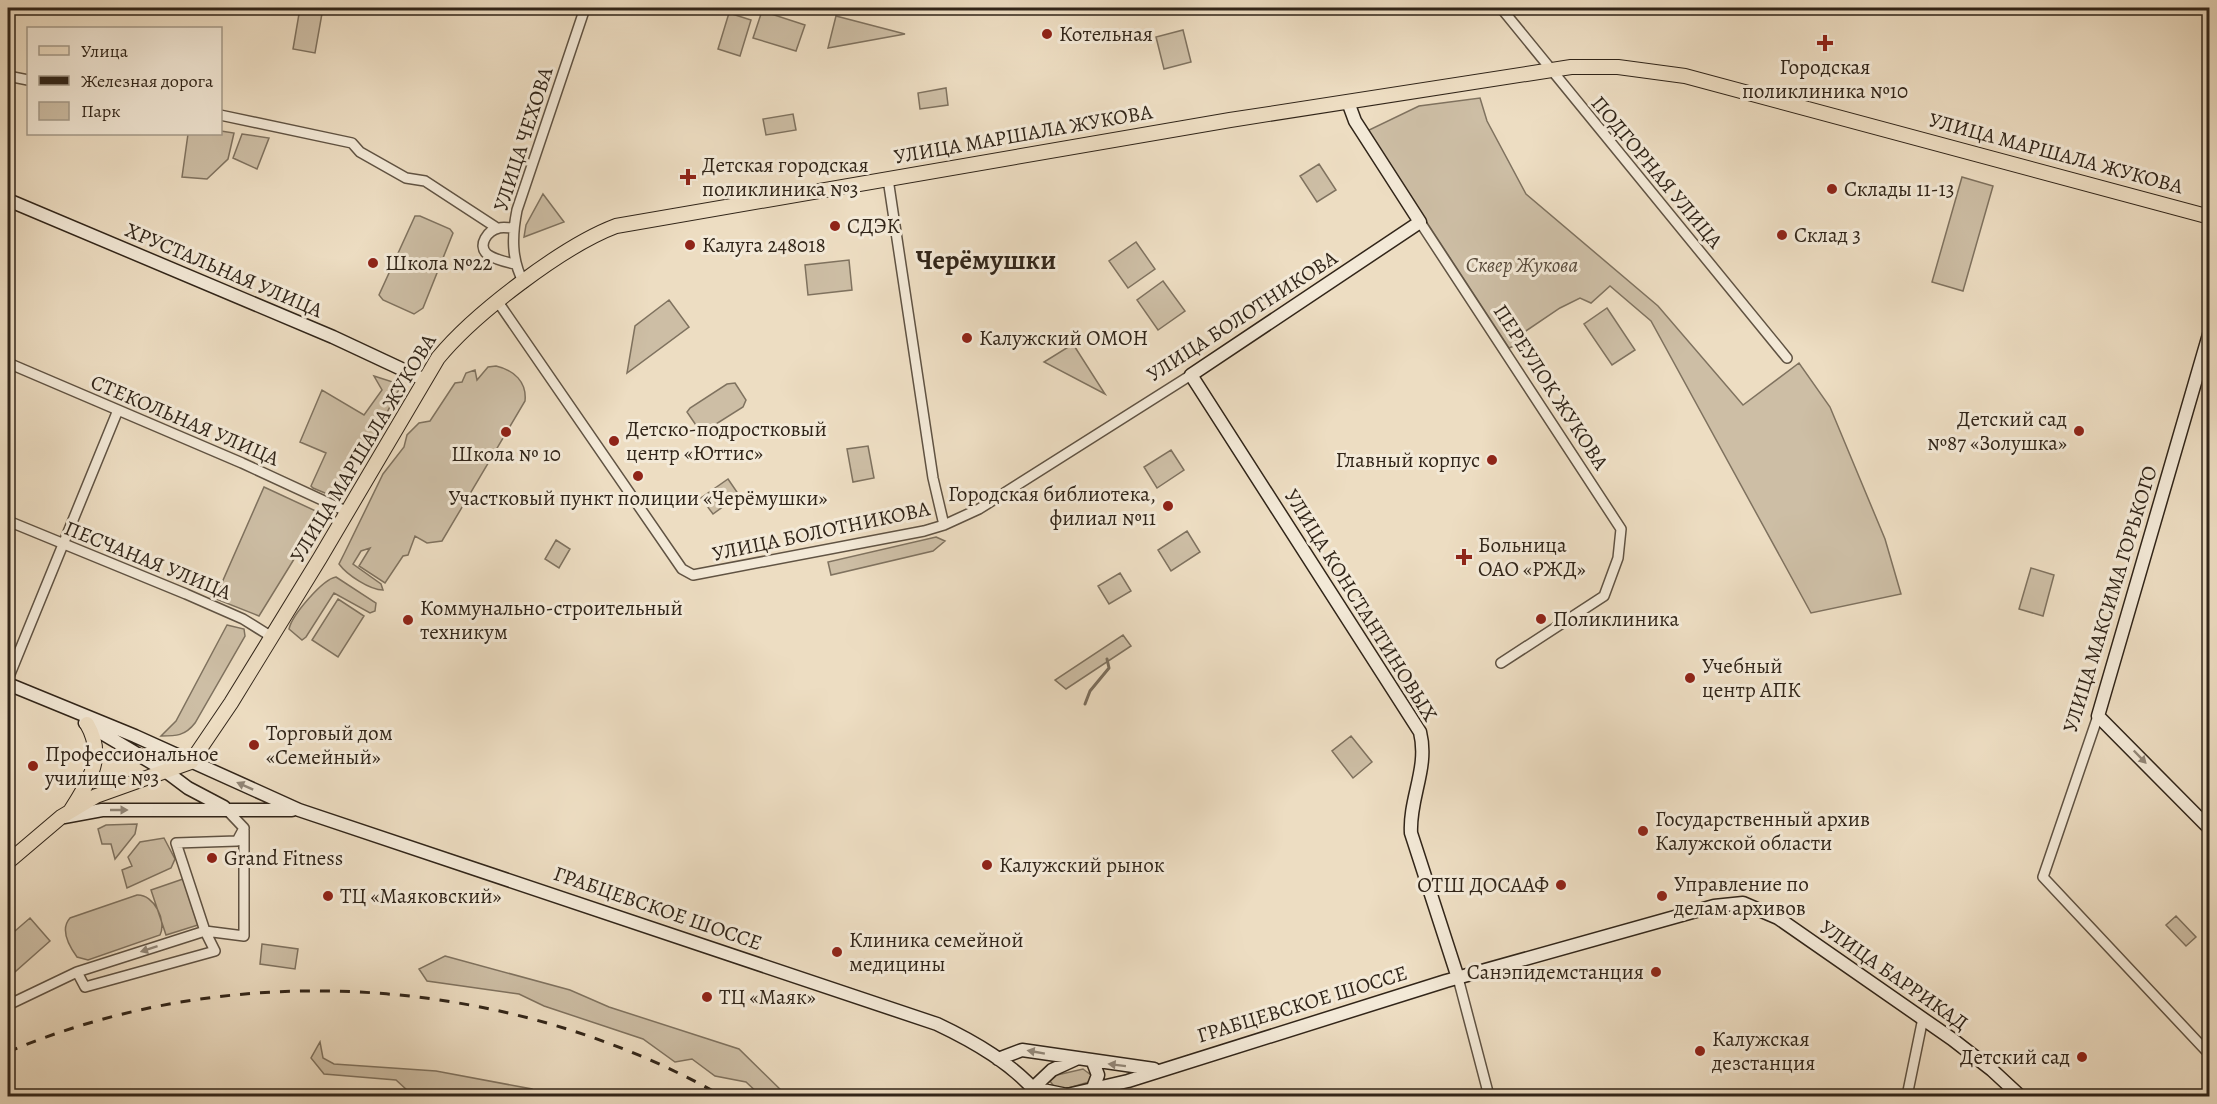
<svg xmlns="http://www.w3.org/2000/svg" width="2217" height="1104" font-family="Alegreya,serif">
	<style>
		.green { fill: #cdbea5; stroke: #7f725f; stroke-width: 1.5 }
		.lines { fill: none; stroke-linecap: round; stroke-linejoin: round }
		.stream { stroke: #7b6e5c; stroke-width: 3 }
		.street-casing { stroke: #605343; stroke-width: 12 }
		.secondary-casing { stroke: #312519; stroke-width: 15 }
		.primary-casing { stroke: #312519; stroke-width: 16 }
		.street { stroke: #f3e9d7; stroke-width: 9 }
		.secondary { stroke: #f3e9d7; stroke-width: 12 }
		.primary { stroke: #edddc2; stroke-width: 14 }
		.rail { stroke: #312519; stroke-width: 3; stroke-dasharray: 10 10; stroke-linecap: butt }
		.oneway { fill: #928778 }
		.poi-dot { fill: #8f2418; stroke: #f3e9d7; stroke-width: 2 }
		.labels { text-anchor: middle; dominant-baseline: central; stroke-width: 6; stroke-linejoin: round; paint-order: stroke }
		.poi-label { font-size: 21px; fill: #312519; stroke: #f3e9d7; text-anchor: start }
		.street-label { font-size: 21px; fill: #312519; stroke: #f3e9d7 }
		.park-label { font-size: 21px; font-style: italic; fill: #584b3c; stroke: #f3e9d7 }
		.district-label { font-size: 27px; font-weight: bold; fill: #312519; stroke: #f3e9d7 }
	</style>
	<rect width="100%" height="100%" fill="#edddc2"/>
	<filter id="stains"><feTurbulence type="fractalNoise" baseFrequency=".00333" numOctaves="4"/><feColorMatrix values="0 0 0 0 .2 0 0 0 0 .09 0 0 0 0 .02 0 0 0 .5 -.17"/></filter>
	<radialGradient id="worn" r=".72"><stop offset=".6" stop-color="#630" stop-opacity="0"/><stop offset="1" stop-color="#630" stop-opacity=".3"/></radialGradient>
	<path class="green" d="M300,8H323L315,53L293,49Z
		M762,11L805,25L796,51L753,38Z
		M729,13L751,20L740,56L718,49Z
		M836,16L905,34L828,48Z
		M1183,30L1191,62L1164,69L1156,37Z
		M946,88L948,105L920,109L918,93Z
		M1480,98L1487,121L1526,194L1658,306L1743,405L1799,363L1830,407L1885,539L1901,594L1811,613L1651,321L1610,286L1591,303L1580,298L1560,308L1517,337L1519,344L1509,348L1367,131L1419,106Z
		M793,114L796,130L766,135L763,119Z
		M221,131L234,133L228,159L207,179L182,177L188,134H220Z
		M242,134L269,138L257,169L233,158Z
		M1319,164L1336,190L1317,202L1300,176Z
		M1962,177L1993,186L1963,291L1932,282Z
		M543,194L564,222L524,237L526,225Z
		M415,216H420L450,229L453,233L423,308L414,314L383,300L379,295Z
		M1136,242L1155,269L1128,288L1109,261Z
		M849,260L852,290L808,295L805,265Z
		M1163,281L1185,311L1158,330L1137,300Z
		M669,300L689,327L627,373L635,326Z
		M1607,308L1635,350L1612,365L1584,324Z
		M1073,344L1105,394L1044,362Z
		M496,366C514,370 527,382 525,401L442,541L427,543L415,536L408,555L403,556L385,583L359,566L370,548L361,551L353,564L381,584L383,590C370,590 347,575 339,564L344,554L383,474L404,447L407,435L419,423L430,421L455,383L462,382L466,373L475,370L477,380L488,367Z
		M374,376L399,384V389L378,430L336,493L332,496L313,488L311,486L326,453L300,442L322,390L364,415L382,390Z
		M735,383L746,400L743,407L705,431H700L687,412L690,408L727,384Z
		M868,446L874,478L853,482L847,449Z
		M1171,450L1184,470L1157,488L1144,467Z
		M728,479L739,495L713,514L701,498Z
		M264,487L320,513V517L259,616L211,597L220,587Z
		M1187,531L1200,552L1171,571L1158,550Z
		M936,537L945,541L933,551L831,575L828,562Z
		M556,540L570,549L559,568L545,559Z
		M2031,568L2054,575L2043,616L2019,609Z
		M1120,573L1131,591L1109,604L1098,586Z
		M336,577L376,603L375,611L370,613L334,593L306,637L302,640L289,629C292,615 323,579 336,577Z
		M338,599L364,616L338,657L312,640Z
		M227,625L244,629L245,636L195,723C185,736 176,736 161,736L176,721Z
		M1123,635L1131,646L1066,689L1055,680Z
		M1351,736L1372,762L1353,778L1332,751Z
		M137,824L135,834L115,859L111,844H102L98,829L106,825Z
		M164,838L175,859L171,868L127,888L122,870L132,866L128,857L140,842Z
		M183,879L198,925L166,935L151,890Z
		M137,895C154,894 167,921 160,935L88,960L77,957C69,946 60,929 70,918Z
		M2176,916L2196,937L2186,946L2166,925Z
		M30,918L50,941L8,978V937Z
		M262,944L298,949L295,969L260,964Z
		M445,956L570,990L609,1007L739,1049L787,1096H761L746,1082L715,1076L692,1059L675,1062L643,1039L544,1006L519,994L427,981L419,969Z
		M320,1042L323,1058L334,1064L436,1071L532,1089L535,1096H378L408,1091L396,1080L324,1074L311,1058Z
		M1083,1069L1091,1075L1089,1082L1065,1089L1055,1088L1050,1081L1057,1075Z"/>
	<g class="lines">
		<path class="stream" d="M1085,704L1090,691L1109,668L1107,659"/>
		<g class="street-casing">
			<path id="street" d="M1501,8L1787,358
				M8,76L28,80
				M220,115L352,143L360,152L406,178L425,181L497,228
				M888,179L933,478L944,525
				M1420,222L1621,529L1618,558L1604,596L1501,663
				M514,228C509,228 503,227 499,228C488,230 477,245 487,254C495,260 506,262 515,264
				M524,283C511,260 512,235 517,210L585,8
				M498,302L682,569L693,575L924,531L944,525L979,509L1191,375
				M8,363L242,463L348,512
				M8,521L186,594L243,619L272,637
				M8,679L118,410
				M2098,716L2043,877L2210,1055
				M77,972L85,987L215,951L205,931L176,843L237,841L244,828L226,809
				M1458,978L1489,1096
				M8,1005L77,972L205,931L244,936V830
				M1907,1096L1923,1018"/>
		</g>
		<g class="secondary-casing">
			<path id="secondary" d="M1348,102L1355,121L1420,222L1191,375L1420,732C1429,768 1409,798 1411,833L1458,978
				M8,200L333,337L425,380
				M2210,331L2098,716L2210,829
				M8,684L135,736L299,810L937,1024C975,1042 1013,1064 1040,1096
				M85,723L164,770L188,788L224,807
				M64,817L102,810H292
				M998,1059L1022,1050L1154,1069
				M1093,1062L1098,1075L1093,1088
				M1033,1088L1067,1095L1128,1081L1446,981L1714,906L1743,903L1778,918L1952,1039L1992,1070L2020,1096
				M1033,1088L1052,1070L1076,1059"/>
		</g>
		<g class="primary-casing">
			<path id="primary" d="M71,810C89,781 106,757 87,724
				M8,862L61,817L96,796L191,762L231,703L320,558L438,358C474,314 563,246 616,226L1230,120L1571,67H1618L1685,76L2210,217"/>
		</g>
		<use href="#street" class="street"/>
		<use href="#secondary" class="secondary"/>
		<use href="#primary" class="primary"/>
		<path class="rail" d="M8,1052C234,956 509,975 722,1096"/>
	</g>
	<defs><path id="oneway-solid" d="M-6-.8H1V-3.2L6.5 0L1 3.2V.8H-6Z" transform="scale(1.5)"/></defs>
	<g class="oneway">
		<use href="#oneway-solid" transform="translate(2140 757) rotate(46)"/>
		<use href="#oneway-solid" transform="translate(245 786) rotate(-156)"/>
		<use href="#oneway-solid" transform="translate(119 810)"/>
		<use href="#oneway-solid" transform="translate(149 949) rotate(162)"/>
		<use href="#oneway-solid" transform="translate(1036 1052) rotate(-170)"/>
		<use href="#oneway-solid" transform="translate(1117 1065) rotate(-173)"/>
	</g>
	<g class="poi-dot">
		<circle cx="1047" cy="34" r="6"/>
		<path d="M1822 34h6v6h6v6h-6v6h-6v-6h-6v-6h6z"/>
		<path d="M685 168h6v6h6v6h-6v6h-6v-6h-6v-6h6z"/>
		<circle cx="1832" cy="189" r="6"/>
		<circle cx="835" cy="226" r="6"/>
		<circle cx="1782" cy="235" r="6"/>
		<circle cx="690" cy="245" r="6"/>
		<circle cx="373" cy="263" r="6"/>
		<circle cx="967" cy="338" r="6"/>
		<circle cx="2079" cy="431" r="6"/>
		<circle cx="506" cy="432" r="6"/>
		<circle cx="614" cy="441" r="6"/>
		<circle cx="1492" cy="460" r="6"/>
		<circle cx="638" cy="476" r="6"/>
		<circle cx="1168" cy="506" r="6"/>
		<path d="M1461 548h6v6h6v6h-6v6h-6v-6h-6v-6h6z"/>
		<circle cx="1541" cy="619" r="6"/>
		<circle cx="408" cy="620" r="6"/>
		<circle cx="1690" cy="678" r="6"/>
		<circle cx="254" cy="745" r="6"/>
		<circle cx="33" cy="766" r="6"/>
		<circle cx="1643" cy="831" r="6"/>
		<circle cx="212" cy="858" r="6"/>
		<circle cx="987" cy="865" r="6"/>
		<circle cx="1561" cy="885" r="6"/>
		<circle cx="328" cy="896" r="6"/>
		<circle cx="1662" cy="896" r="6"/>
		<circle cx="837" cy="952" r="6"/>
		<circle cx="1656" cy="972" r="6"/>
		<circle cx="707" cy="997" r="6"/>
		<circle cx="1700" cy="1051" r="6"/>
		<circle cx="2082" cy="1057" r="6"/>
	</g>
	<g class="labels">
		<g class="poi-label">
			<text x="1059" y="34">Котельная</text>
			<text x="1825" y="67" text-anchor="middle">Городская<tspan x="1825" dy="24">поликлиника №10</tspan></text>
			<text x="702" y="165">Детская городская<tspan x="702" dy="24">поликлиника №3</tspan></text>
			<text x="1844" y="189">Склады 11-13</text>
			<text x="847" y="226">СДЭК</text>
			<text x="1794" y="235">Склад 3</text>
			<text x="702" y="245">Калуга 248018</text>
			<text x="385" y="263">Школа №22</text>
			<text x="979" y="338">Калужский ОМОН</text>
			<text x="2067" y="419" text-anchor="end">Детский сад<tspan x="2067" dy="24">№87 «Золушка»</tspan></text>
			<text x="626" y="429">Детско-подростковый<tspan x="626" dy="24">центр «Юттис»</tspan></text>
			<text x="506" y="454" text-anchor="middle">Школа № 10</text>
			<text x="1480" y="460" text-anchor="end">Главный корпус</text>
			<text x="1156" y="494" text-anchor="end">Городская библиотека,<tspan x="1156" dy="24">филиал №11</tspan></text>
			<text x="638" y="498" text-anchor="middle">Участковый пункт полиции «Черёмушки»</text>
			<text x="1478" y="545">Больница<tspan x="1478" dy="24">ОАО «РЖД»</tspan></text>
			<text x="420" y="608">Коммунально-строительный<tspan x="420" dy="24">техникум</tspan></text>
			<text x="1553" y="619">Поликлиника</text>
			<text x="1702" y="666">Учебный<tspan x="1702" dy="24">центр АПК</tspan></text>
			<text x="266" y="733">Торговый дом<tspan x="266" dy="24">«Семейный»</tspan></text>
			<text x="45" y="754">Профессиональное<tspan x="45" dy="24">училище №3</tspan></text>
			<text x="1655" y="819">Государственный архив<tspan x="1655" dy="24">Калужской области</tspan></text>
			<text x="224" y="858">Grand Fitness</text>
			<text x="999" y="865">Калужский рынок</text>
			<text x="1674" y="884">Управление по<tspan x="1674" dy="24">делам архивов</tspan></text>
			<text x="1549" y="885" text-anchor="end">ОТШ ДОСААФ</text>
			<text x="340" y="896">ТЦ «Маяковский»</text>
			<text x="849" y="940">Клиника семейной<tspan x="849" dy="24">медицины</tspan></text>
			<text x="1644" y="972" text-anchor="end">Санэпидемстанция</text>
			<text x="719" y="997">ТЦ «Маяк»</text>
			<text x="1712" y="1039">Калужская<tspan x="1712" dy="24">дезстанция</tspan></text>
			<text x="2070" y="1057" text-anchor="end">Детский сад</text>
		</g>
		<g class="street-label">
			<text transform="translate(1023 134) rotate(-10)">УЛИЦА МАРШАЛА ЖУКОВА</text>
			<text transform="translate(523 139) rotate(-72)">УЛИЦА ЧЕХОВА</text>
			<text transform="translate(2056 153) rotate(15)">УЛИЦА МАРШАЛА ЖУКОВА</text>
			<text transform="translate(1657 172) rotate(50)">ПОДГОРНАЯ УЛИЦА</text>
			<text transform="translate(224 270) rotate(23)">ХРУСТАЛЬНАЯ УЛИЦА</text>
			<text transform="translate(1242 316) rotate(-33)">УЛИЦА БОЛОТНИКОВА</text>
			<text transform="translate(1551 387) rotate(57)">ПЕРЕУЛОК ЖУКОВА</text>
			<text transform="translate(185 420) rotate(23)">СТЕКОЛЬНАЯ УЛИЦА</text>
			<text transform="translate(363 448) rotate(-59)">УЛИЦА МАРШАЛА ЖУКОВА</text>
			<text transform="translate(821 531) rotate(-12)">УЛИЦА БОЛОТНИКОВА</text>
			<text transform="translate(148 560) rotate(22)">ПЕСЧАНАЯ УЛИЦА</text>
			<text transform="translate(2110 599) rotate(-73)">УЛИЦА МАКСИМА ГОРЬКОГО</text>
			<text transform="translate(1361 605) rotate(58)">УЛИЦА КОНСТАНТИНОВЫХ</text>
			<text transform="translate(658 908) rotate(19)">ГРАБЦЕВСКОЕ ШОССЕ</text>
			<text transform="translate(1894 975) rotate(35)">УЛИЦА БАРРИКАД</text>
			<text transform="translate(1302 1004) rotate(-17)">ГРАБЦЕВСКОЕ ШОССЕ</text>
		</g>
		<g class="park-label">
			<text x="1522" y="265">Сквер Жукова</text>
		</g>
		<g class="district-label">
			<text x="986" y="260">Черёмушки</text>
		</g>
	</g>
	<rect width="2217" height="1104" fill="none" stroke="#edddc2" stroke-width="30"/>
	<rect x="9" y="9" width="2199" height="1086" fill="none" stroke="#312519" stroke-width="3"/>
	<rect x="15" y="15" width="2187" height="1074" fill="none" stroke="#312519" stroke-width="1.5"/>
	<rect x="27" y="27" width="195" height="108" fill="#f3e9d7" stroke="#a59b8b" stroke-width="1.5"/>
	<rect x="39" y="46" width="30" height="9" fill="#edddc2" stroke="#a59b8b" stroke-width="1.5"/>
	<text x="81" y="57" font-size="18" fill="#312519">Улица</text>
	<rect x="39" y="76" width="30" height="9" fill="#312519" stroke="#a59b8b" stroke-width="1.5"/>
	<text x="81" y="87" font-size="18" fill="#312519">Железная дорога</text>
	<rect x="39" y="102" width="30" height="18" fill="#cdbea5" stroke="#a59b8b" stroke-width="1.5"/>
	<text x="81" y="117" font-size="18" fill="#312519">Парк</text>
	<rect width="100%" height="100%" filter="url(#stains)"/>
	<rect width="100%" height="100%" fill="url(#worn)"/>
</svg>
